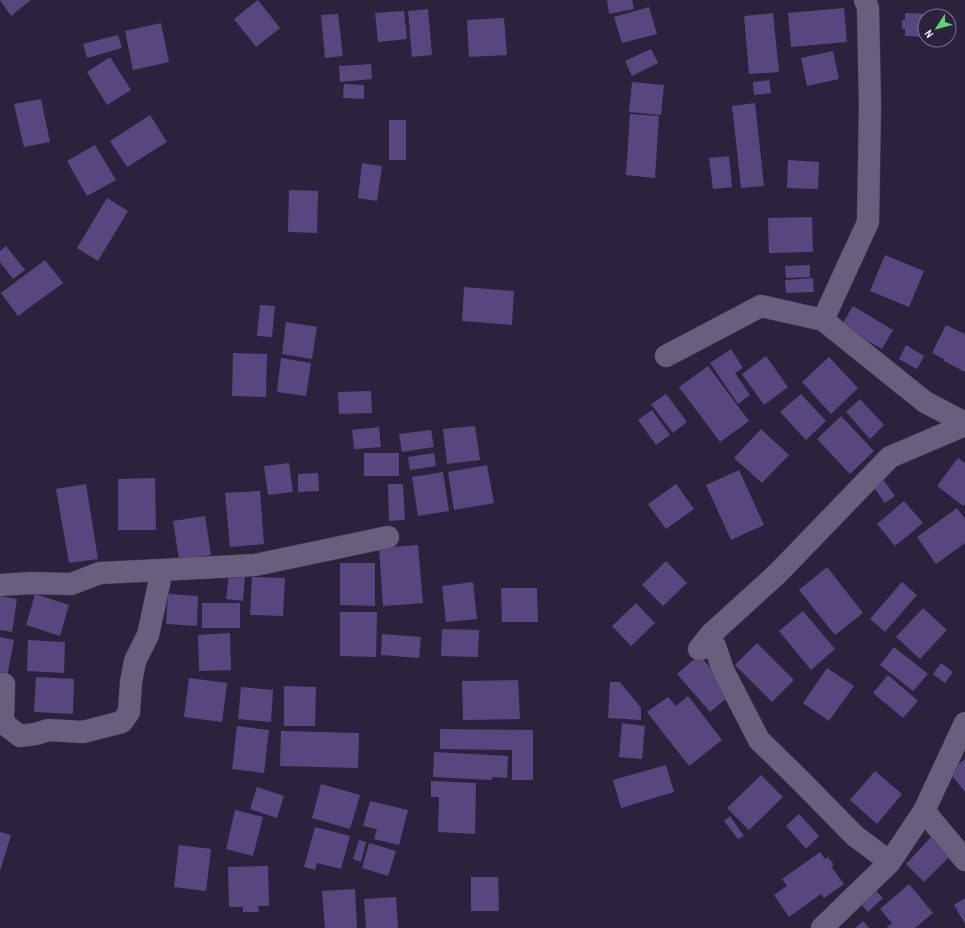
<svg xmlns="http://www.w3.org/2000/svg" width="965" height="928" font-family="'Archivo Narrow',sans-serif">
	<style>
		.building { fill: #58477e }
		.lines { fill: none; stroke-linecap: round; stroke-linejoin: round }
		.minor-casing { stroke: #453d53; stroke-width: 23 }
		.minor { stroke: #675f7d; stroke-width: 22 }
	</style>
	<rect width="100%" height="100%" fill="#2b233d"/>
	<path class="building" d="M0,0H31L11,16Z
		M258,0L280,28L256,47L234,19Z
		M607,0H632L634,9L609,14Z
		M649,7L657,34L622,43L614,17Z
		M844,8L847,42L791,47L788,13Z
		M428,9L432,55L412,57L408,11Z
		M404,11L407,39L378,42L375,13Z
		M773,13L779,72L749,74L744,16Z
		M905,13L934,14V16H925V37L905,36V29H902V20H905Z
		M338,14L343,56L325,58L321,15Z
		M504,18L507,55L469,57L467,20Z
		M161,23L169,62L133,70L125,31Z
		M118,35L122,48L87,58L83,44Z
		M651,49L658,63L632,76L625,61Z
		M833,51L839,79L807,86L801,58Z
		M110,57L131,90L107,105L87,72Z
		M371,64L372,79L340,82L339,66Z
		M769,80L771,93L754,95L753,82Z
		M632,82L664,85L661,115L629,112Z
		M344,84L364,85V99L343,98Z
		M41,99L50,142L24,147L14,104Z
		M755,103L764,186L741,188L732,106Z
		M630,114L659,116L655,178L626,175Z
		M150,115L167,142L127,167L110,141Z
		M389,120H406V160H389Z
		M95,145L116,180L87,196L67,161Z
		M729,156L732,187L713,189L709,158Z
		M788,160L819,162L818,189L787,188Z
		M362,163L382,166L377,201L358,198Z
		M289,190L318,191L317,233L288,232Z
		M107,198L128,211L98,261L77,248Z
		M812,217L813,252L769,253L768,218Z
		M6,246L25,270L13,279L0,262V251Z
		M885,255L924,271L909,307L870,291Z
		M45,260L63,283L18,316L1,293Z
		M810,265V277L786,278L785,266Z
		M813,278L814,292L786,293L785,280Z
		M464,287L514,291L512,325L462,321Z
		M260,305L275,306L272,337L257,336Z
		M853,306L893,330L882,349L841,326Z
		M286,322L317,327L312,359L282,354Z
		M946,325L965,334V372L944,361V359L932,353Z
		M906,345L924,356L917,369L899,359Z
		M731,349L743,368L735,373L750,395L738,404L710,363Z
		M233,353L267,354L266,397L232,396Z
		M766,356L788,387L764,405L742,374Z
		M829,357L858,388L831,414L802,382Z
		M281,358L311,363L306,396L277,392Z
		M708,366L749,421L720,442L679,387Z
		M371,391L372,413L339,414L338,392Z
		M666,394L687,422L673,433L651,404Z
		M801,394L826,421L806,440L780,412Z
		M860,399L884,425L870,439L846,412Z
		M652,410L670,435L656,445L638,420Z
		M841,416L874,451L850,474L817,439Z
		M475,426L480,460L447,464L443,429Z
		M379,427L381,447L354,449L352,430Z
		M761,429L789,455L762,483L734,458Z
		M431,430L434,447L402,452L399,434Z
		M364,453H399V476H364Z
		M434,453L436,466L410,470L408,457Z
		M958,458L965,463V504L963,506L937,486Z
		M289,463L293,492L268,495L264,466Z
		M487,465L494,503L454,510L448,472Z
		M739,470L764,525L731,540L706,485Z
		M443,472L449,511L418,516L412,477Z
		M318,473L319,491L298,492V474Z
		M155,478L156,530H118V479Z
		M883,479L895,496L885,503L873,486Z
		M86,484L98,559L69,563L56,489Z
		M388,484H403L405,520L389,521Z
		M676,484L694,509L666,529L648,504Z
		M260,491L264,544L230,547L225,493Z
		M904,501L923,523L895,546L877,524Z
		M957,508L965,519V543L936,564L917,537Z
		M205,516L211,555L179,560L173,521Z
		M418,545L423,603L383,606L379,548Z
		M666,561L687,583L663,606L642,585Z
		M340,563H375V606L340,605Z
		M827,567L863,613L835,635L799,590Z
		M229,574L245,576L243,601L226,599Z
		M252,577L285,578L283,616L250,615Z
		M473,582L477,619L446,622L442,586Z
		M902,582L917,595L885,632L870,619Z
		M501,588H537L538,622H502Z
		M35,594L69,605L60,636L26,625Z
		M168,594L198,596L197,626L166,624Z
		M0,596L17,599L12,632L0,630Z
		M202,603H240V628H202Z
		M636,603L655,623L631,646L612,626Z
		M923,608L947,630L920,659L896,637Z
		M803,611L835,649L811,670L779,631Z
		M340,612H377L376,657L340,656Z
		M442,629L479,630L478,657L441,656Z
		M230,633L231,670L199,671L198,635Z
		M382,634L421,637L419,658L381,655Z
		M0,637L14,640L7,677L0,676Z
		M28,640L65,642L64,673L27,671Z
		M757,643L794,680L772,702L735,665Z
		M894,647L928,674L913,691L880,665Z
		M699,655L733,693L710,712L677,674Z
		M941,663L953,672L945,683L933,674Z
		M827,668L854,686L829,721L803,703Z
		M888,675L918,701L903,718L873,693Z
		M36,677L74,679L73,714L34,712Z
		M189,678L227,683L222,722L184,717Z
		M518,680L520,719L463,720L462,681Z
		M610,682H620L641,708V720L608,718Z
		M284,686L316,687L315,726H284Z
		M241,687L273,690L271,722L238,719Z
		M688,696L722,740L689,766L647,712L668,697L676,706Z
		M622,723L645,726L642,759L619,757Z
		M237,726L269,730L264,773L232,769Z
		M440,729L533,730V780H512V750L440,749Z
		M281,731L359,733L358,768L280,766Z
		M434,752L508,756L507,778L492,777V780L433,777Z
		M965,759V792L949,772Z
		M666,765L674,792L621,808L613,780Z
		M875,771L902,794L877,824L850,800Z
		M761,775L783,797L749,830L727,808Z
		M431,781L476,783L475,834L438,832L439,797H431Z
		M321,784L360,795L350,829L312,818Z
		M257,787L284,796L277,818L250,809Z
		M370,801L408,810L399,845L374,839L377,829L363,826Z
		M235,810L263,817L253,856L226,849Z
		M799,814L819,836L806,849L786,826Z
		M730,816L744,836L738,839L724,821Z
		M315,827L350,836L341,869L317,863L315,870L304,867Z
		M0,832L11,835L0,871Z
		M932,836L951,855L924,882L906,864Z
		M359,840L366,842L361,862L353,859Z
		M369,843L396,851L388,876L362,868Z
		M179,845L211,849L206,891L174,887Z
		M820,852L825,859L828,857L834,865L831,866L844,884L824,898L821,894L789,917L774,895L787,886L782,879Z
		M268,866L269,906H258L259,912H243V907H229L228,867Z
		M471,877H498L499,911H471Z
		M909,884L933,913L915,928H888L887,927L892,923L880,909Z
		M872,887L883,898L868,912L858,901Z
		M355,889L357,928H325L322,891Z
		M396,897L398,928H366L364,899Z
		M965,898V924L954,905Z
		M863,921L869,928H855Z"/>
	<g class="lines">
		<g class="minor-casing">
			<path id="minor" d="M865,0L868,8L870,106L868,222L823,320L925,402L965,423
				M666,356L761,306L823,320
				M0,585L30,583L71,584L100,573L162,570
				M0,684H4L3,723L20,736L36,734L48,730L83,732L122,722L129,712L131,682L135,661L148,635L162,570L255,565L388,537
				M924,811L965,860
				M890,862L855,836L798,778L759,740L723,670L715,646L699,649L710,635L778,573L890,457L965,425
				M822,928L890,862L924,811L965,723"/>
		</g>
		<use href="#minor" class="minor"/>
	</g>
	<g transform="translate(937 28) rotate(234)"><circle r="19" fill="#2b233d" stroke="#7a748b"/>
	<path d="M0-3L7 15L0 10L-7 15Z" fill="#5ad56f"/>
	<text y="-6" font-size="11" font-weight="bold" text-anchor="middle" fill="#f1edff">N</text>
	</g>
</svg>
